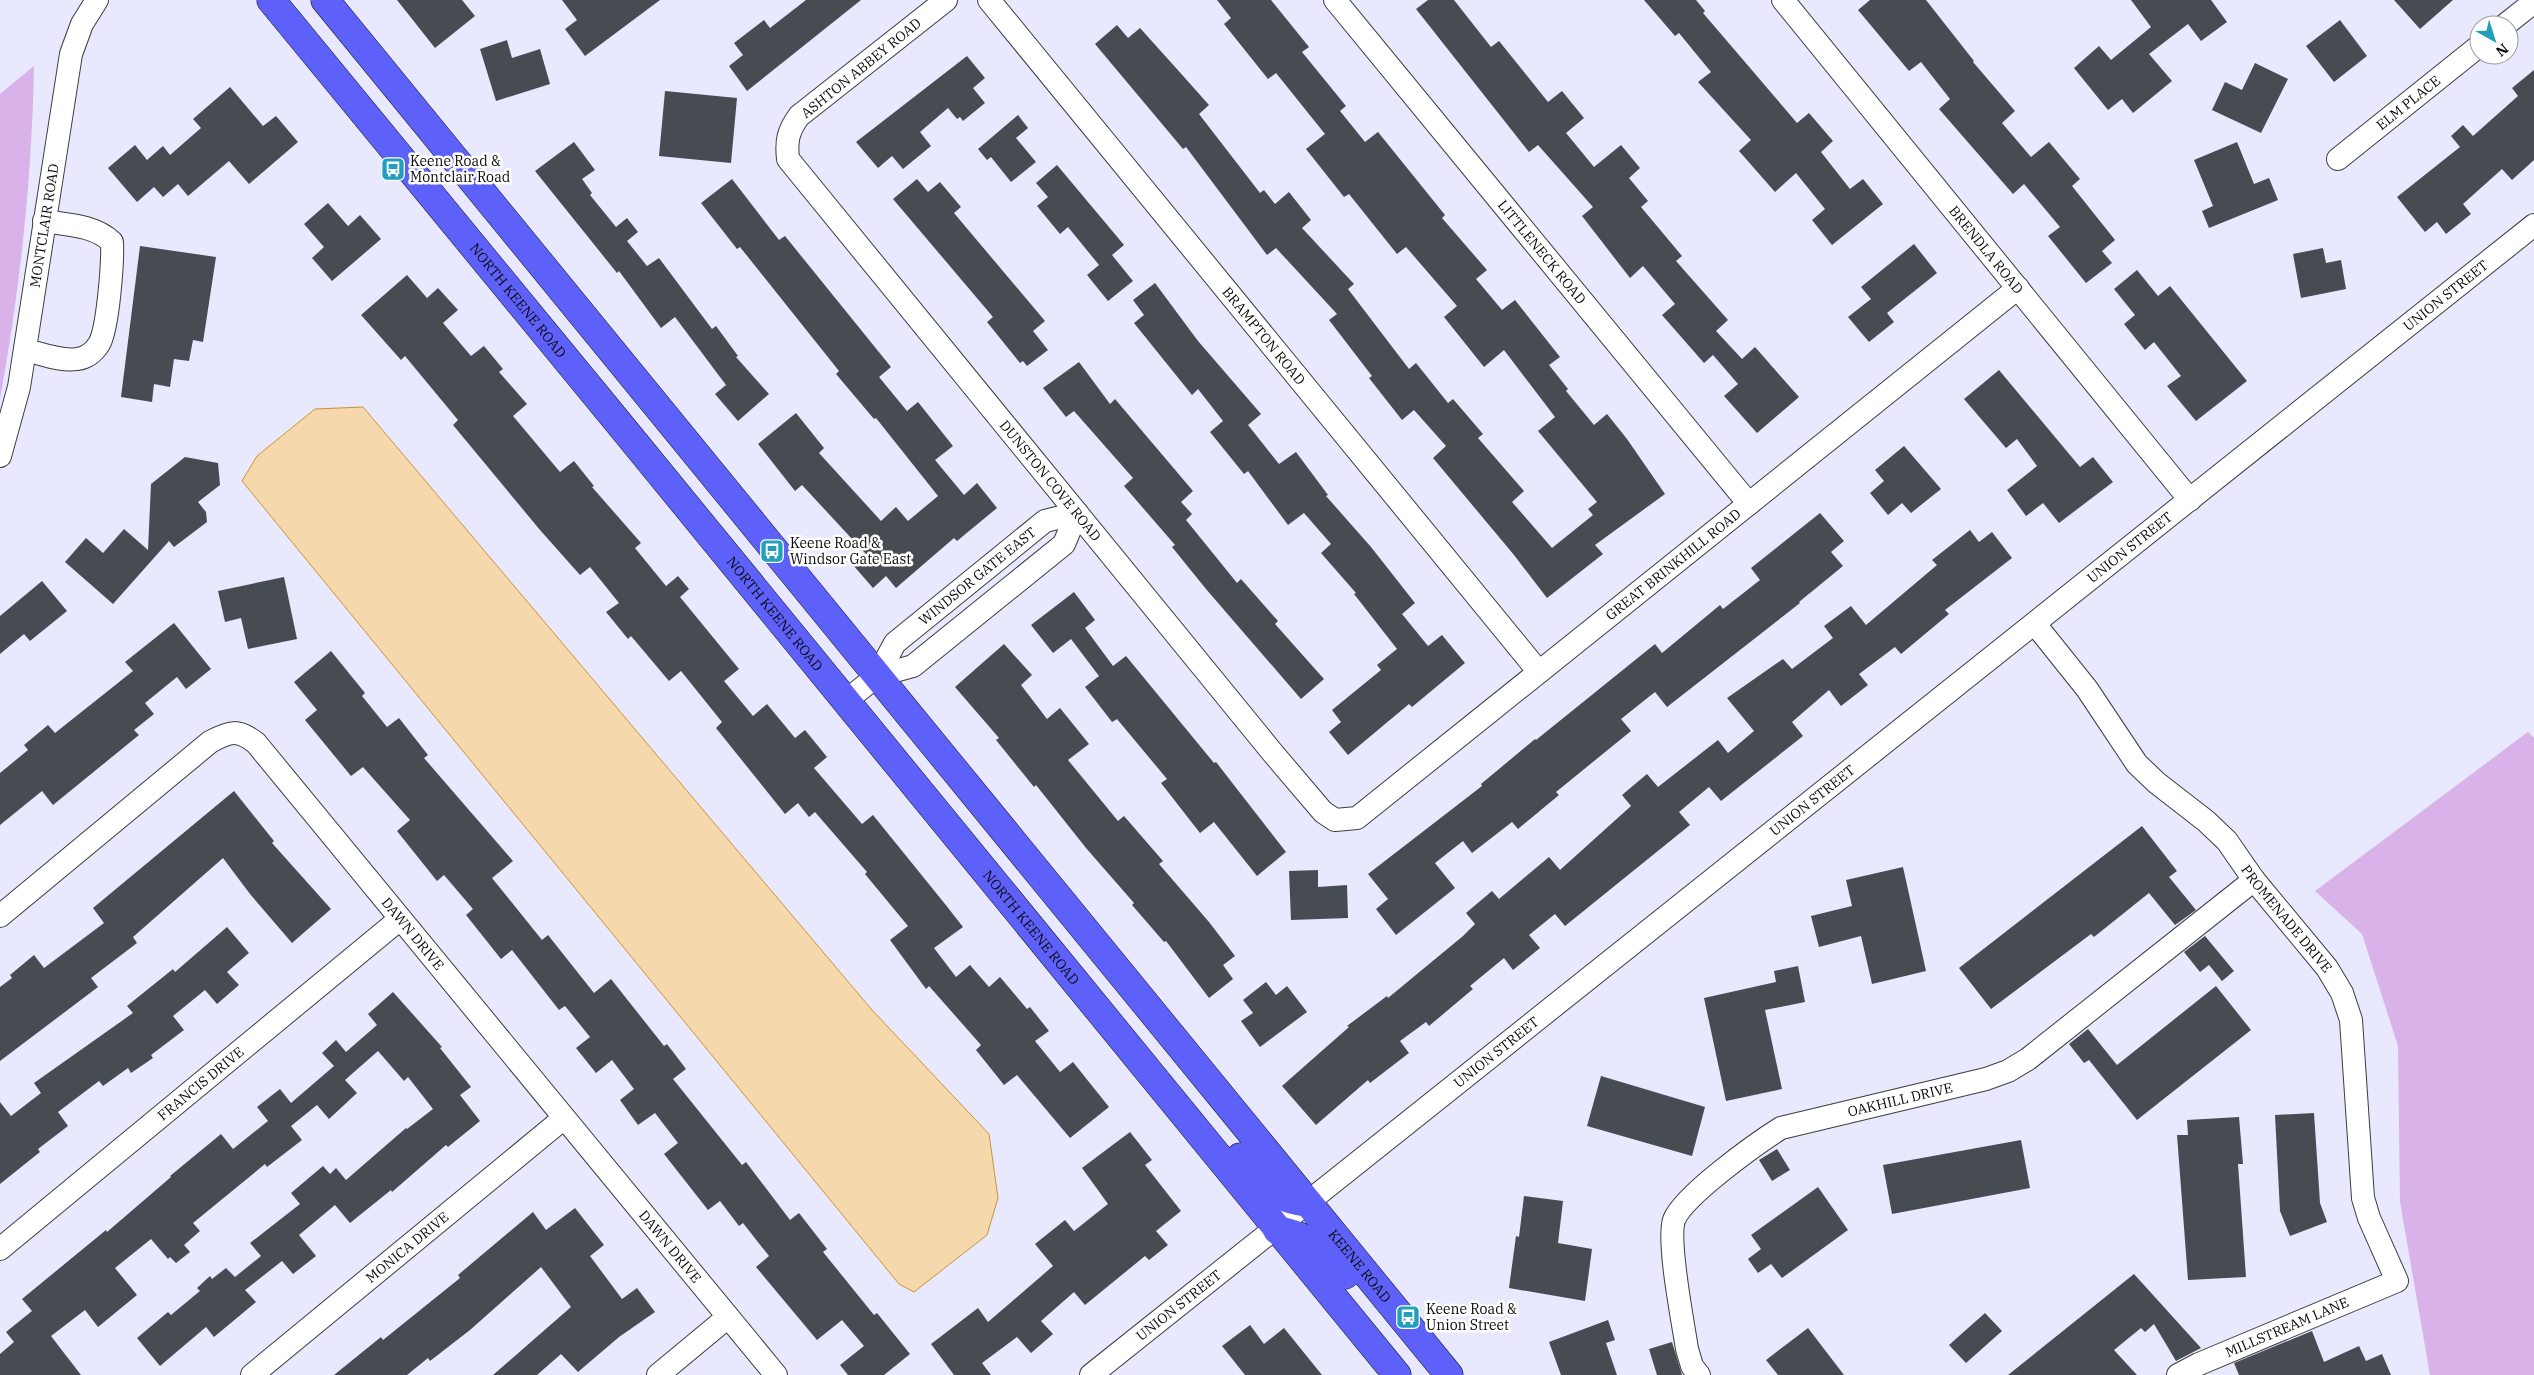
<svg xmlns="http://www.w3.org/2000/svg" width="2534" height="1375" font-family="'IBM Plex Serif',serif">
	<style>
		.green { fill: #d8b2e9 }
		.water { fill: #f6d8ad; stroke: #ce9333 }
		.building { fill: #474c53 }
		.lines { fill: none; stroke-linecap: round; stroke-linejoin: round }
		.minor-casing { stroke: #3d3d3d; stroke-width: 24 }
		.major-casing { stroke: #1b1b1b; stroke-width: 29 }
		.minor { stroke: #fff; stroke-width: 22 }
		.major { stroke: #5d61fa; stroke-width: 28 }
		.labels { text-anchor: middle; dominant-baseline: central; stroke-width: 5; stroke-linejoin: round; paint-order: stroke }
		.street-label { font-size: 14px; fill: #0a0a0a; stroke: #fff }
		.poi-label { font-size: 14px; fill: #0a0a0a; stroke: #fff; text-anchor: start }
	</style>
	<rect width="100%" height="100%" fill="#e8e8ff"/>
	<path class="green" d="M34,66C32,177 20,290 0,399V94Z
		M2528,732L2534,738V1375H2430L2400,1202L2398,1046L2362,934L2315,891Z"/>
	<path class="water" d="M363,407L872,1010L989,1134L998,1198L987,1235L914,1292L899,1284L242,481L257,456L315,409Z"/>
	<path class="building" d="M397,0H462L475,16L435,48Z
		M562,0H660L585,56L565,29L577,20Z
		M806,0H861L747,91L729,66L743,55L734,43L764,20L770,28Z
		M1217,0H1271L1309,47L1302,52L1346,106L1340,111L1365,142L1378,132L1445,215L1442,218L1487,270L1476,279L1502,310L1515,300L1560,357L1549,365L1568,389L1566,391L1594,425L1607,414L1627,439L1665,494L1595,545L1603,554L1547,598L1514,555L1433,458L1446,446L1414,410L1402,420L1369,378L1372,376L1329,320L1337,314L1276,248L1267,255L1186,147L1183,149L1095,44L1117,25L1128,38L1140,28L1176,68L1209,105L1199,114L1260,193L1264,190L1275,204L1289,192L1311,220L1302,228L1354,284L1348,289L1409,369L1416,363L1448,403L1453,399L1483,434L1478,438L1524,491L1512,502L1552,548L1593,515L1588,509L1597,502L1538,431L1555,417L1504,350L1484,367L1444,317L1457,306L1406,247L1397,254L1349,194L1344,197L1306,149L1325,134L1276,73L1268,79L1224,24L1231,18Z
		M1428,0H1454L1491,47L1499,41L1548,102L1562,91L1584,118L1566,133L1594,167L1621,145L1640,168L1629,178L1648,201L1641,207L1682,256L1676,261L1728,320L1716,331L1742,359L1755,347L1799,397L1757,433L1724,396L1738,384L1713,355L1704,363L1662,315L1675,304L1643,266L1630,278L1582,216L1593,207L1538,145L1529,152L1416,9Z
		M1644,0H1696L1705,11L1703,13L1797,123L1809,113L1833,141L1821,152L1850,189L1863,179L1883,204L1832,245L1812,220L1825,209L1796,173L1775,192L1739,151L1751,140L1698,82L1711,72L1679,33L1675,36Z
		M1870,0H1926L1974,61L1973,62L2015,111L2002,123L2031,157L2049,142L2080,179L2072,186L2115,240L2102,251L2112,263L2086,283L2048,236L2060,227L2024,184L2013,194L1939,109L1950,99L1921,62L1909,71L1858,10Z
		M2131,0H2211L2227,22L2201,41L2188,24L2149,54L2172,81L2133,113L2122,99L2108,110L2074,68L2099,46L2111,60L2151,27Z
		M2394,0H2453L2420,29Z
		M2340,20L2367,56L2334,82L2306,46Z
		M507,40L512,58L540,49L550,84L496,101L480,49Z
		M967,56L985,78L973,88L985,103L963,121L960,117L957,119L948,108L920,132L931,146L903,169L892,156L878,168L856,142Z
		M2255,63L2288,79L2261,133L2212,110L2225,82L2242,90Z
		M2534,70V160L2512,180L2502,169L2463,204L2471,214L2446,234L2437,222L2425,232L2397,197L2460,147L2451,136L2463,125L2473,136L2518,96L2512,88Z
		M230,87L263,126L276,116L298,142L249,184L229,161L188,196L178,184L163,197L154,187L137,202L108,168L135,145L147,160L163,146L170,155L201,128L193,119Z
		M665,91L737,98L731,163L659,156Z
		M1018,115L1028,128L1016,138L1036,162L1011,182L991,157L987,160L978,149Z
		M574,142L595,170L582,179L592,193L590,195L616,227L627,218L638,232L627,241L647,266L659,258L712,329L716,326L738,356L736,357L769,394L738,421L715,394L726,385L675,317L661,328L619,271L617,273L535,171Z
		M2237,142L2254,184L2269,178L2278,200L2209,228L2202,211L2213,206L2194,160Z
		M1057,165L1124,245L1112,255L1133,281L1108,301L1087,275L1099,265L1068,227L1060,234L1037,206L1048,197L1036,183Z
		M732,179L779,240L785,236L891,367L879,377L907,411L918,402L953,446L935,460L964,495L977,483L997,508L957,541L954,538L896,588L886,576L873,588L853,565L866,554L802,485L795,491L758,444L796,413L824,448L819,453L881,521L896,507L908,521L938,496L876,418L874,419L836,374L839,371L740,247L737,249L701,203Z
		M917,179L928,192L940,182L961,207L954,213L1045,321L1033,331L1048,350L1027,366L1023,361L1020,363L987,322L993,317L893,199Z
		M328,203L348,226L360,215L381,239L332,281L312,258L324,247L304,224Z
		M1914,244L1937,273L1887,313L1894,322L1869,342L1848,317L1871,299L1861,287Z
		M140,246L216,257L203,342L193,340L189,361L174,359L170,387L154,384L152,402L121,397Z
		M2323,248L2326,263L2341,260L2346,289L2301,298L2293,254Z
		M2137,270L2158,296L2170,286L2247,381L2196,421L2167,386L2181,376L2154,342L2145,350L2124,324L2135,315L2114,289Z
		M407,275L427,298L438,288L458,310L443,323L471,356L484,346L503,369L499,372L527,404L513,416L560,472L574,461L594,486L592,487L641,543L635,548L666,586L678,576L689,589L680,597L739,669L724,681L753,716L767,704L795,738L805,730L827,757L814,768L862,824L873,815L945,904L963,927L934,948L956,977L970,965L989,987L1000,977L1027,1009L1030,1007L1049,1031L1035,1041L1060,1072L1073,1062L1109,1107L1070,1138L1017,1075L1004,1085L976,1050L981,1045L929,986L926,989L890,940L908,926L865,874L867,872L815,812L809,817L798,803L785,814L716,728L722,722L681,671L669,681L631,636L628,639L606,612L619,603L590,567L580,575L540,530L453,425L458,420L405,356L401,360L361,315Z
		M1155,283L1198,341L1261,414L1248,425L1279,464L1296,452L1328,495L1326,496L1371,547L1415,603L1402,614L1428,646L1442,635L1465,663L1412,707L1409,704L1348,755L1329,732L1341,722L1332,710L1381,670L1377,665L1397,649L1354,594L1356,593L1321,553L1331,544L1304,513L1288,525L1248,471L1244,474L1210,432L1223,421L1198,389L1192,395L1134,323L1144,315L1133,300Z
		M1079,362L1110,404L1115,399L1193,491L1181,502L1192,514L1186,520L1237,583L1241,579L1278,621L1275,624L1324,679L1301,699L1206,589L1172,547L1175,545L1124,486L1133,478L1074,411L1066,417L1043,388Z
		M1999,370L2080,467L2093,457L2113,482L2059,523L2043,503L2026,516L2007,490L2037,466L2017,439L2006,448L1964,399Z
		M1904,446L1941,489L1911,513L1902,503L1888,515L1870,493L1884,481L1875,470Z
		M185,457L218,463L220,485L198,502L206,512L207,522L174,547L169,541L113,604L65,562L86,538L103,553L124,529L148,550L151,484Z
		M1820,513L1844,541L1831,552L1843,566L1799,602L1800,603L1667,707L1655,692L1621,719L1631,731L1556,792L1559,795L1518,829L1512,822L1472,853L1463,841L1435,863L1455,888L1396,935L1376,909L1388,899L1368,874L1482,786L1481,784L1535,739L1536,740L1655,644L1662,653L1720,605L1723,609L1760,580L1751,568Z
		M1970,530L1979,542L1992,532L2012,558L1945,610L1949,614L1901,654L1895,647L1859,674L1868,685L1841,706L1829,690L1792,722L1803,736L1721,801L1709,787L1679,812L1690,825L1565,926L1555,914L1529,935L1540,948L1513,970L1504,958L1470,986L1473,989L1429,1026L1426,1022L1400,1041L1409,1053L1370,1083L1368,1080L1316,1125L1282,1086L1349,1027L1347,1026L1387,996L1388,998L1463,936L1475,924L1466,913L1492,891L1499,899L1549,857L1560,870L1631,806L1622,795L1647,774L1658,787L1718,740L1728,753L1754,731L1727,698L1783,659L1792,669L1833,638L1824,626L1851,606L1866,625L1937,565L1932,560Z
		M284,577L297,639L248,649L241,618L225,622L218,591Z
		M42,581L67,611L30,641L24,634L0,654V616Z
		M1074,592L1095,620L1085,628L1113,666L1126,656L1214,763L1216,762L1286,852L1257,876L1214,822L1200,833L1161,783L1167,779L1117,719L1112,722L1085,687L1099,676L1071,639L1053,653L1031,625Z
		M174,623L211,669L186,689L177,677L145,703L154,714L134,730L139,735L53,805L42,791L0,825V773L28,750L24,745L48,725L55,733L133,671L125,662Z
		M1004,644L1032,675L1021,685L1047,719L1060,708L1089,744L1068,760L1118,821L1124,816L1163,861L1159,864L1209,922L1235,956L1223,965L1233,979L1209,998L1166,941L1164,942L1132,905L1134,903L1086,848L1036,785L1034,787L996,740L999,738L955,687Z
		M331,651L365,693L362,696L387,727L399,718L428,755L424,758L513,861L492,878L542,940L548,935L594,993L611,979L664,1046L667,1044L686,1069L673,1079L742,1165L746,1162L790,1220L799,1213L827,1249L823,1252L874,1315L877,1313L910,1354L884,1375H848L840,1365L864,1346L842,1320L817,1340L756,1267L769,1256L743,1223L739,1226L720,1201L708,1210L664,1154L678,1143L655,1113L638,1125L620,1100L634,1089L612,1060L596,1073L576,1048L590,1037L565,1006L559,1010L512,950L501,959L466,915L473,909L444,875L437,881L397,831L410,820L363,767L351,776L305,720L317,710L294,682Z
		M234,791L274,841L272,843L331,909L292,943L250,894L223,858L133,937L137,943L91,978L98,987L0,1061V987L12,978L10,975L34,955L44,968L104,923L93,908Z
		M2142,826L2177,871L2169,877L2196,910L2175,925L2149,893L2094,937L2091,934L1991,1009L1959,968Z
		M1903,867L1926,971L1872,984L1861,936L1819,947L1811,916L1852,906L1846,880Z
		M1318,870V887L1347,885L1348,918L1291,920L1289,871Z
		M227,927L249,953L227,972L239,985L217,1004L205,990L173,1016L184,1030L151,1055L153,1058L131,1073L128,1068L103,1086L99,1081L58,1112L68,1126L38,1149L40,1152L0,1184V1102L11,1116L41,1093L34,1083L133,1013L127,1006L173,969L175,972Z
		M2205,936L2234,971L2222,981L2209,965L2200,972L2184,952Z
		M1798,966L1805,1002L1765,1010L1782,1089L1726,1101L1704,998L1776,982L1774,971Z
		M1266,982L1276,995L1287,986L1307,1012L1260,1047L1241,1021L1253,1013L1243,1000Z
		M2216,986L2251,1030L2137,1120L2089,1060L2084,1063L2069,1044L2088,1029L2117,1065Z
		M393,992L442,1047L440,1048L471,1087L460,1095L480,1121L448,1147L446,1145L392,1192L391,1190L350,1223L335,1205L299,1235L316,1256L293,1274L282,1261L245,1290L256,1302L214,1337L206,1327L160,1366L137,1338L168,1312L171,1315L200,1291L197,1288L210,1276L212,1279L226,1268L235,1277L261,1256L250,1243L300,1204L291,1193L323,1166L330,1174L336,1168L346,1180L406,1128L407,1129L433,1109L408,1077L404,1081L378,1051L345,1080L357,1093L329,1119L317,1105L291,1126L302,1140L267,1167L265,1164L193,1223L200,1231L184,1245L190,1252L176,1263L170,1257L168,1259L151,1239L115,1268L137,1295L98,1327L85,1310L51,1336L81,1375H0V1354L14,1342L6,1332L32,1311L22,1299L106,1230L107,1232L171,1177L170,1176L221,1134L233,1149L268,1121L257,1107L280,1089L291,1103L334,1066L322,1053L336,1040L346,1052L377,1025L368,1014Z
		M1601,1076L1705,1107L1692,1156L1587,1126Z
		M2314,1113L2320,1203L2327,1222L2290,1236L2280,1211L2275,1115Z
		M2239,1117L2243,1164H2238L2246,1277L2188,1280L2177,1135H2188L2187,1120Z
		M1130,1132L1152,1160L1145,1165L1181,1211L1156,1231L1168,1245L1149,1260L1145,1256L1085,1305L1074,1292L1041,1321L1053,1334L1031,1353L1017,1337L982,1363L991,1375H954L931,1344L978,1308L988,1322L1053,1266L1035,1244L1065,1220L1074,1231L1108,1204L1082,1168Z
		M2021,1140L2030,1188L1892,1214L1883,1165Z
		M1777,1149L1790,1170L1772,1181L1759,1160Z
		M1818,1187L1848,1230L1782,1278L1771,1264L1758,1273L1748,1259L1761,1249L1751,1235Z
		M1524,1196L1563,1201L1558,1243L1592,1249L1585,1301L1509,1288L1516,1236L1519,1237Z
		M575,1208L604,1245L590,1256L622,1299L637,1288L655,1312L619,1337L578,1372L561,1354L537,1375H493L571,1307L541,1267L470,1330L430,1361L428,1358L407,1375H334L381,1337L383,1340L460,1278L458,1275L533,1212L546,1230Z
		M2134,1274L2201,1348L2176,1361L2154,1324L2145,1332L2141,1328L2114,1350L2137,1375H2008Z
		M1985,1313L2002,1331L1966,1363L1949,1345Z
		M1608,1320L1615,1340L1606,1343L1617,1375H1561L1549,1342Z
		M1250,1325L1264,1344L1284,1328L1322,1375H1245L1222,1346Z
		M1808,1328L1844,1375H1778L1766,1360Z
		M2312,1331L2324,1362L2359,1346L2366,1361L2382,1354L2391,1375H2239L2234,1363Z
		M1672,1342L1682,1375H1657L1649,1349Z"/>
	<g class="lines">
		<g class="minor-casing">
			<g id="minor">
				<path id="s1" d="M946,0L799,116C788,131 786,141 788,159L1272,752L1323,812L1335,820L1357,818L2018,288"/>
				<path id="s2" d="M989,0L1539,672"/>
				<path id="s3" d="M1335,0L1749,504"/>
				<path id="s4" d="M1783,0L2190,500"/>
				<path d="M2505,25L2534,2"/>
				<path id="s5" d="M2338,159L2479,46"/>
				<path d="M25,350C40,353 61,362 77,359C86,358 94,352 99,344C108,329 113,262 112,242C94,225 68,225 44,221"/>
				<path id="s6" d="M0,456L19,387L71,54L82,24L97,0"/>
				<path id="s7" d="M2035,624L2087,689L2137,764L2157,783L2206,821L2227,841L2254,880L2327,968L2342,993L2351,1020L2363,1198L2369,1218L2397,1281L2199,1364L2178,1375"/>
				<path d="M877,676L913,666L1064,544L1077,513"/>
				<path id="s8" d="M847,700L877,676L895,643L1045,521L1077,513"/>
				<path id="s9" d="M0,916L210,742C230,731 238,729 256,743L776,1375"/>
				<path id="s10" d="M0,1249L400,919"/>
				<path id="s11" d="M252,1375L564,1118"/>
				<path d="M658,1375L728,1317"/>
				<path id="s12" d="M1091,1375L2534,225"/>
				<path id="s13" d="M1699,1375L1692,1366L1687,1349C1683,1322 1667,1242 1674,1220C1683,1196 1757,1143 1781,1128L1986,1079L2008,1071L2028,1059L2254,880"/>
			</g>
		</g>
		<g class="major-casing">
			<g id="major">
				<path id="s14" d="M271,0C648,457 1022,917 1397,1375"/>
				<path id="s15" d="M325,0L1449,1375"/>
				<path d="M1240,1157C1263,1185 1271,1198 1308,1203"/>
				<path d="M1277,1230C1311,1236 1324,1250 1345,1275"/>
			</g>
		</g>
		<use href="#minor" class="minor"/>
		<use href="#major" class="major"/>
	</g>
	<defs>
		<g id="bus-square" transform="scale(1.25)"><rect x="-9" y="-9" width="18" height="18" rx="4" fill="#22a0bb" stroke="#fff"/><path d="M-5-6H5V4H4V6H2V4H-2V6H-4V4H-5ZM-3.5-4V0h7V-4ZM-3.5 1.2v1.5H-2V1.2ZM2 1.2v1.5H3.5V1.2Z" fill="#fff"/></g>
	</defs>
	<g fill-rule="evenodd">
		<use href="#bus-square" x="393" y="169"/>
		<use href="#bus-square" x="772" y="551"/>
		<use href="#bus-square" x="1408" y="1317"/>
	</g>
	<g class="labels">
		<g class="street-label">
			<text transform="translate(861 68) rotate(-39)">ASHTON ABBEY ROAD</text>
			<text stroke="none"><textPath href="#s5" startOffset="90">ELM PLACE</textPath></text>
			<text stroke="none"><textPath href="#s6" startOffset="235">MONTCLAIR ROAD</textPath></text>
			<text stroke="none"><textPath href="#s4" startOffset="322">BRENDLA ROAD</textPath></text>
			<text stroke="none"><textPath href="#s3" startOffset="326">LITTLENECK ROAD</textPath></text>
			<text stroke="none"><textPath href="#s12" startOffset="1732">UNION STREET</textPath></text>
			<text stroke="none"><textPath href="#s14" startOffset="389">NORTH KEENE ROAD</textPath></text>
			<text stroke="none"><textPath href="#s2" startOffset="434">BRAMPTON ROAD</textPath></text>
			<text stroke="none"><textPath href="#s1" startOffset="648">DUNSTON COVE ROAD</textPath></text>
			<text stroke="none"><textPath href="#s12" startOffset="1328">UNION STREET</textPath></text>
			<text stroke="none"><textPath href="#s1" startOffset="1519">GREAT BRINKHILL ROAD</textPath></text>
			<text stroke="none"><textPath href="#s8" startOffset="182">WINDSOR GATE EAST</textPath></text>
			<text stroke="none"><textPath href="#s14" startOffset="794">NORTH KEENE ROAD</textPath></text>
			<text stroke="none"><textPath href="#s12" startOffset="922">UNION STREET</textPath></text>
			<text stroke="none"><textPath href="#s7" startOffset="390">PROMENADE DRIVE</textPath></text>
			<text stroke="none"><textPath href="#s14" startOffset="1199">NORTH KEENE ROAD</textPath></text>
			<text stroke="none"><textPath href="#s9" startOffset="570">DAWN DRIVE</textPath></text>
			<text stroke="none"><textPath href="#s12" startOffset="518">UNION STREET</textPath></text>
			<text stroke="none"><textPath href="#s10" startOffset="260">FRANCIS DRIVE</textPath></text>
			<text stroke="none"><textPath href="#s13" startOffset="424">OAKHILL DRIVE</textPath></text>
			<text stroke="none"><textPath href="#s11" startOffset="201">MONICA DRIVE</textPath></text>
			<text stroke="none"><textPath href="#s9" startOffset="975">DAWN DRIVE</textPath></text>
			<text stroke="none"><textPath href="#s15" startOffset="1635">KEENE ROAD</textPath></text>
			<text stroke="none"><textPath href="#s12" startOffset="112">UNION STREET</textPath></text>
			<text transform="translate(2287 1327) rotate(-23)">MILLSTREAM LANE</text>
		</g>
		<g class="poi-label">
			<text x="410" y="161">Keene Road &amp;<tspan x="410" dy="16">Montclair Road</tspan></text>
			<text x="790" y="543">Keene Road &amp;<tspan x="790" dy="16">Windsor Gate East</tspan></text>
			<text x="1426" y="1309">Keene Road &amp;<tspan x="1426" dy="16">Union Street</tspan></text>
		</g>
	</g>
	<g transform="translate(2494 40) rotate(141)"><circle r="24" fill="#ffffff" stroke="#9d9d9d"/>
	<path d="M0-4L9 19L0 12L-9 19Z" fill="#22a0bb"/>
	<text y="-8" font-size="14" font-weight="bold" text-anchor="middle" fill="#0a0a0a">N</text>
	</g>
</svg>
